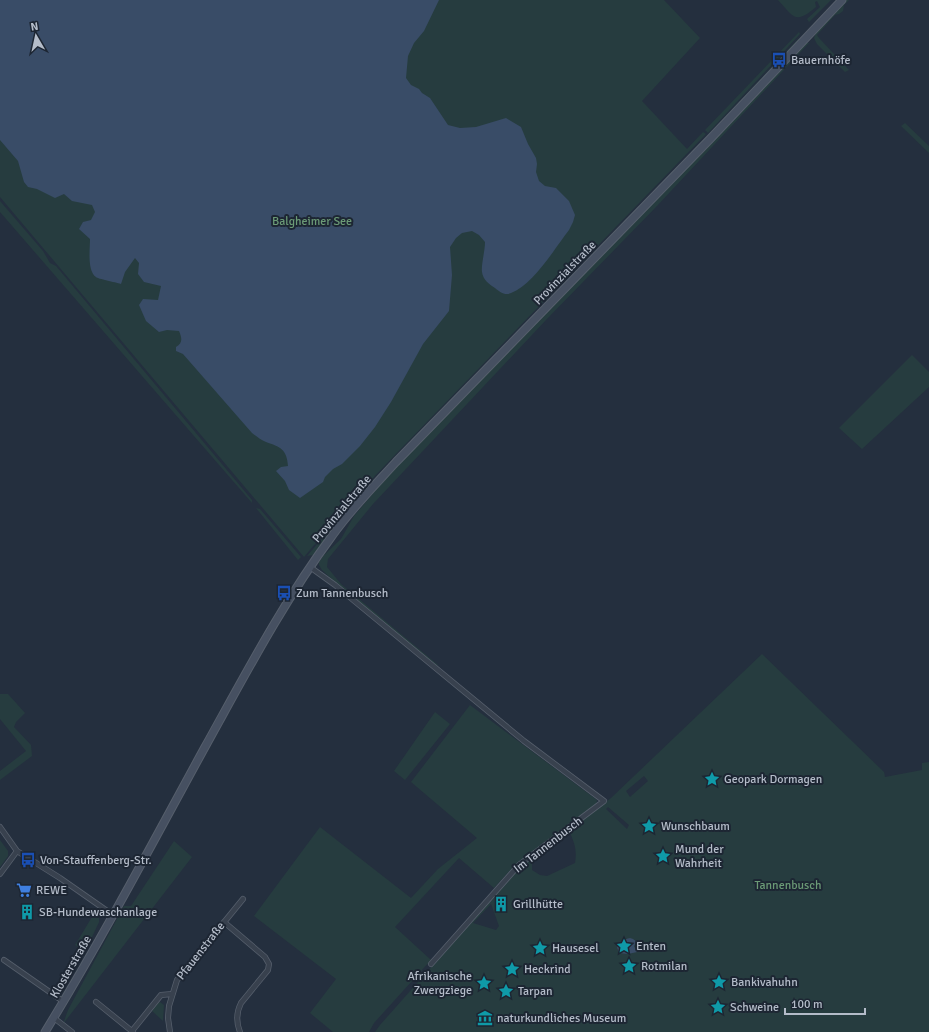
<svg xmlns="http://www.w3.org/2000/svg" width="929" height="1032" font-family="Signika,sans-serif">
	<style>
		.green { fill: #263c3f; fill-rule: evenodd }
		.water { fill: #394c67 }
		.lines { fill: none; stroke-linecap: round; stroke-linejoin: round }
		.street-casing { stroke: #565f6c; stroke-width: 6 }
		.secondary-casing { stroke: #565f6c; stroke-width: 9 }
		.street { stroke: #38414e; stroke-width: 4.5 }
		.secondary { stroke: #465061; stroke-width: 7 }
		.labels { text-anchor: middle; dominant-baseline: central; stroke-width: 4; stroke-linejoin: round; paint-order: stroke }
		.poi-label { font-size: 12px; fill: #b4bcc9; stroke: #1d2633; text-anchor: start }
		.park-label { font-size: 12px; fill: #6b9a76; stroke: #1d2633 }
		.street-label { font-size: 12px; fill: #b4bcc9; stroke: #1d2633 }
	</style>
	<rect width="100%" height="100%" fill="#242f3e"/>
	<path class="green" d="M0,0H664L700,38L642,101L687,149L703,132L706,134L392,458L353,499L304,557L0,197Z
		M778,0H831L809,22L807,19L820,7L817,1L815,2L816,7C795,25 794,17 778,0Z
		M846,0H849L844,5L843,11L839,14L835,15L817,35L819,38L849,70L845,72L817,44L814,38L816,32Z
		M799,32L800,34L708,133L705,130Z
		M799,38L798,41L715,130L711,132Z
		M805,43H809L657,206L546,320L373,504L328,559L327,567L341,584L438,665L436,667L340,587L322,570L319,565V562L323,556L341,539L354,516L398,464Z
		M905,123L929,146V153L901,126Z
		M705,138L706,139L356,501L313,555L307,556L355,500L393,459Z
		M0,201L43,251L50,263L56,266L252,500V503L0,212Z
		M912,355L929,372V387L862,449L839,428Z
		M256,508L260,509L301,557L298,560Z
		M762,654L884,772L885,777L922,770V763L929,762V1032H375L380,1025L520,867L611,798ZM644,776L648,781L630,797L626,791ZM608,807L629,825L627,829L606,809ZM570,833C575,844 577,851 575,863L547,876L540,875L532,870V861ZM491,904L499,926L496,930L473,923Z
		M0,694H8L25,713L16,722L14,727L31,745L32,756L0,780V771L26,751L0,719Z
		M470,705L597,800L596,805L516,864L494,888L459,858L395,927L431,960L374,1023L369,1032H333L310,1013L336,979L254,916L320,827L411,898L438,869L477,838L411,782Z
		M435,712L450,724L405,780L394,771Z
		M0,840L8,851V856L0,867Z
		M174,841L192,857L63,1024L68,1010L124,906H131Z
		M92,912L99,918V922L85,952L75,945L92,917L90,915Z
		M160,1002L164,1005L163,1021L152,1011L158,1003Z"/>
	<path class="water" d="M0,0H439L424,31L414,43L408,56L406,78L411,85L419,89L422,93L430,98L448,125L460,128L476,127L506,118L521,127L528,144L536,158L537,164L536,172L539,181L545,186L556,188L569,201L575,215L573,222L569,230C555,248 533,285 511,293C505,296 500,292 495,288C489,284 483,280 482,272C481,265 485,251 485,242L479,235L472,231L462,233L456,238L450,247L452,275L449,311L423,344L391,402L375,427L360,446L342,464L333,469L325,477L323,482L300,498L289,490L285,481L276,471L281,467L288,466C287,449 280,447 266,442C261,440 256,436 252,433L183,354L176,351V347C183,343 182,338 179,331L167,330L159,332L146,321L139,305L143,299L158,300L161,286L144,282L138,274L139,263L135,258L125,272L121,284C115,282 98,279 96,277C87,271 90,249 90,239L79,229L83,222L91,220L95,212L92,205L72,201L64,194L55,198L37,189L28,187L24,182L18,161L0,140Z
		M630,938L633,939L637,942L634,946L635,948H638L637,952L628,954L619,953L617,947C620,942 624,939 630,938Z"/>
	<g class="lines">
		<g class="street-casing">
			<path id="street" d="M310,567L335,585L524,741L604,801L519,865L431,964
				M0,827L17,851L60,878L113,915
				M0,874L17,851
				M224,922L265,957L269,964L268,970L241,1003C236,1013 236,1022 240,1032
				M4,960L64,1002
				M96,1002L133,1032
				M54,1018L72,1032
				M132,1031L161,995L172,994
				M170,1032L168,1018L169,1006L177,980L243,899"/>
		</g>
		<g class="secondary-casing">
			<path id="secondary" d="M45,1032C102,939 153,842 205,747C245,675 283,602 332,536C351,509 374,486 396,462L711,138L842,0"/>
		</g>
		<use href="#street" class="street"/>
		<use href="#secondary" class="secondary"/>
	</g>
	<defs>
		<g id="bus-bare" transform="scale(1.2)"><path d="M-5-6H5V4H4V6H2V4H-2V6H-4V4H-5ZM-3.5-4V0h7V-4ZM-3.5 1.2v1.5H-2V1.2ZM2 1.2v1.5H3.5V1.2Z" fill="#1a4fb4" stroke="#1d2633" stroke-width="2.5" paint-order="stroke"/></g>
		<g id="sight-bare" transform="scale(1.2)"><path d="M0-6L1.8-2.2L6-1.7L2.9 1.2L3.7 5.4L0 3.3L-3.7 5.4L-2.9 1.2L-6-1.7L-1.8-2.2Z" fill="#0f9aa8" stroke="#1d2633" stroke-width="2.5" paint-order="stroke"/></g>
		<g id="supermarket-bare" transform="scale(1.2)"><path d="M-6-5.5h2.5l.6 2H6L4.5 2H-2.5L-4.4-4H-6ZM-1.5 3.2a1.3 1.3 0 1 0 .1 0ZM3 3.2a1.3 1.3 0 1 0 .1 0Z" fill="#3f7fe0" stroke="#1d2633" stroke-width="2.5" paint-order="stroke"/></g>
		<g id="building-bare" transform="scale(1.2)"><path d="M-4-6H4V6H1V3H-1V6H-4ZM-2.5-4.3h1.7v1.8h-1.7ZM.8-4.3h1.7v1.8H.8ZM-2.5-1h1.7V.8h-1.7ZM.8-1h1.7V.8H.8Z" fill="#0f9aa8" stroke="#1d2633" stroke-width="2.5" paint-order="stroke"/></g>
		<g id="museum-bare" transform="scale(1.2)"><path d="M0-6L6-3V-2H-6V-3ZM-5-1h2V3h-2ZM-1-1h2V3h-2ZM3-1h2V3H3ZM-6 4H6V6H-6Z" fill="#0f9aa8" stroke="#1d2633" stroke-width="2.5" paint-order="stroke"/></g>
	</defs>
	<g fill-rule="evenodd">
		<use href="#bus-bare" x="779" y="60"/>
		<use href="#bus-bare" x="284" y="593"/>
		<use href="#sight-bare" x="712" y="779"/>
		<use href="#sight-bare" x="649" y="826"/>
		<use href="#sight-bare" x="663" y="856"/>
		<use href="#bus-bare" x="28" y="860"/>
		<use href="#supermarket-bare" x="24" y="890"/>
		<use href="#building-bare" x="501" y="904"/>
		<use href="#building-bare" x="27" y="912"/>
		<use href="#sight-bare" x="624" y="946"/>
		<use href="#sight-bare" x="540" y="948"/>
		<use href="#sight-bare" x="629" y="966"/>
		<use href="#sight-bare" x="512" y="969"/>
		<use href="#sight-bare" x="719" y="982"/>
		<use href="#sight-bare" x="484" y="983"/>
		<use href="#sight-bare" x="506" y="991"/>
		<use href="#sight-bare" x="718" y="1007"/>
		<use href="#museum-bare" x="485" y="1018"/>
	</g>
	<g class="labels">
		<g class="poi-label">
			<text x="791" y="60">Bauernhöfe</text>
			<text x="296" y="593">Zum Tannenbusch</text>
			<text x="724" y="779">Geopark Dormagen</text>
			<text x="661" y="826">Wunschbaum</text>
			<text x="675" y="849">Mund der<tspan x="675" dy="14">Wahrheit</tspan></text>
			<text x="40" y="860">Von-Stauffenberg-Str.</text>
			<text x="36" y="890">REWE</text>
			<text x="513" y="904">Grillhütte</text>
			<text x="39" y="912">SB-Hundewaschanlage</text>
			<text x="636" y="946">Enten</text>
			<text x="552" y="948">Hausesel</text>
			<text x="641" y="966">Rotmilan</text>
			<text x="524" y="969">Heckrind</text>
			<text x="472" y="976" text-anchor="end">Afrikanische<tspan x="472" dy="14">Zwergziege</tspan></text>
			<text x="731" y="982">Bankivahuhn</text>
			<text x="518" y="991">Tarpan</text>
			<text x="730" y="1007">Schweine</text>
			<text x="497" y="1018">naturkundliches Museum</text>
		</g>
		<g class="park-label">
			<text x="312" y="221">Balgheimer See</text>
			<text x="788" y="885">Tannenbusch</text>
		</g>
		<g class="street-label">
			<text transform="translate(565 273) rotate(-46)">Provinzialstraße</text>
			<text transform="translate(342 509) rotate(-50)">Provinzialstraße</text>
			<text transform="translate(548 845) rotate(-38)">Im Tannenbusch</text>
			<text transform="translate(201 951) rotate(-52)">Pfauenstraße</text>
			<text transform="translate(71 967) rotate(-60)">Klosterstraße</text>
		</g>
	</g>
	<g transform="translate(36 36) rotate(351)" stroke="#1d2633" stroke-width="3" paint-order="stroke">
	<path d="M0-3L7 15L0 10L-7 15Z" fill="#b4bcc9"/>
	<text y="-6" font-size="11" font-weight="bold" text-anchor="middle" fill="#b4bcc9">N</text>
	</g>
	<path d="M785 1008v6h80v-6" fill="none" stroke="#b4bcc9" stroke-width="2"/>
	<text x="791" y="1008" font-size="12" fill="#b4bcc9" stroke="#1d2633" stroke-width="3" paint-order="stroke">100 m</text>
</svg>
